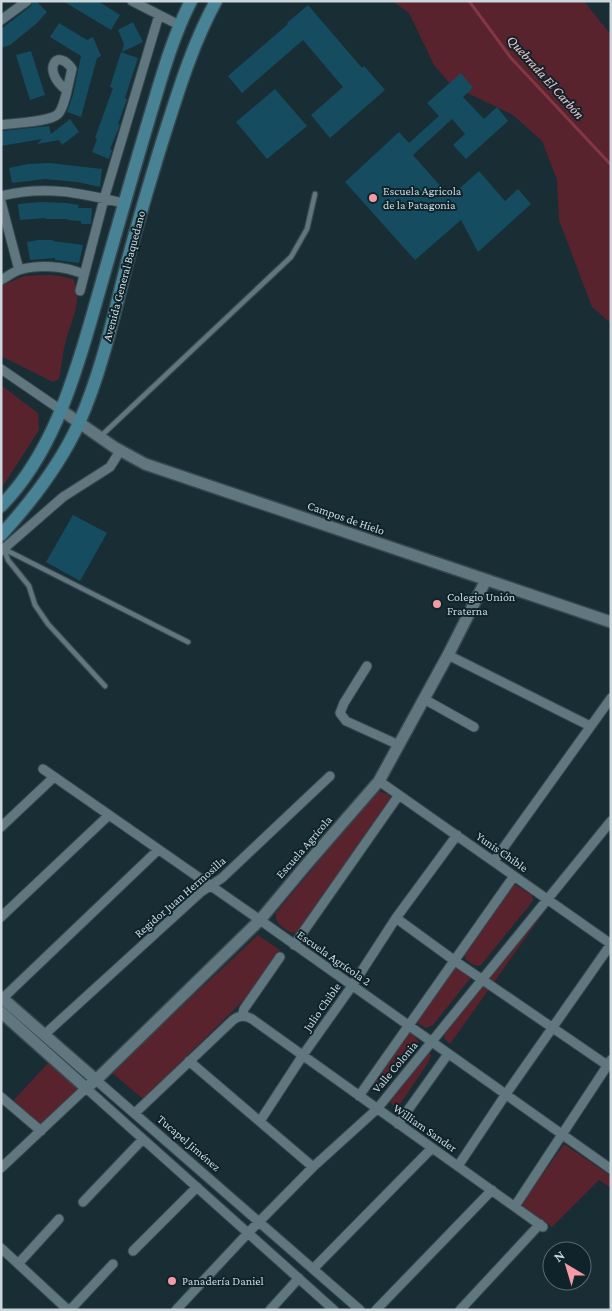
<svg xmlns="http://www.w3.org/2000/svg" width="612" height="1311" font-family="'Crimson Pro',serif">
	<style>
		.green { fill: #58232c }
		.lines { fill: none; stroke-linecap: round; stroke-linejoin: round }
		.stream { stroke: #833745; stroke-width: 3 }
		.building { fill: #164c5f }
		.service-casing { stroke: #37474e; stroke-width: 7 }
		.minor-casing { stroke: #37474e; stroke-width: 11 }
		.tertiary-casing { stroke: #37474e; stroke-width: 14 }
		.secondary-casing { stroke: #37474e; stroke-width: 15 }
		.service { stroke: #617780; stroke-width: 4.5 }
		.minor { stroke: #617780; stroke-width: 9 }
		.tertiary { stroke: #617780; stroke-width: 11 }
		.secondary { stroke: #478295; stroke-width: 12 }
		.poi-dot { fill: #f49aa6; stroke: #0f232b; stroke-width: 2 }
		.labels { text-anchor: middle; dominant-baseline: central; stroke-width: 4; stroke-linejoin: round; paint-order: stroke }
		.poi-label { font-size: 12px; fill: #cbd7dc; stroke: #0f232b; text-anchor: start }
		.street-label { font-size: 12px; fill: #cbd7dc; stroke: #0f232b }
		.water-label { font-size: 14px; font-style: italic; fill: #f1c2c7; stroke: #0f232b }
	</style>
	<rect width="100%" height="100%" fill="#192d35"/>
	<path class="green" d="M392,1H584L611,35V323L592,307L559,220L557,180L542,141L513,115L451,85L434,65L409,13Z
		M49,275L60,276L73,279C84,300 70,323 65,344C62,355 62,367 59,379L53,382L1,356V286L24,276Z
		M1,385L38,413L39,430L1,489Z
		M379,791L389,795L390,798L386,806L298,933C289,935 273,923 276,913L375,793Z
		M513,883L532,895L533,901L481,965L478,966C472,965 465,961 464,954Z
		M544,912L450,1044L444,1038L445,1031Z
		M258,935L280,950L248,996L143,1099L111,1072Z
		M454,964L473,975L433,1025L426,1028L419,1024L417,1021Z
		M411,1033L418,1040V1043L371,1090V1088L405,1035Z
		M430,1053L431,1056L429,1061L401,1103L394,1106L387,1100L425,1056Z
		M50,1061L80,1088L40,1128L10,1104Z
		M564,1144L611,1176V1188L599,1180L552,1227L521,1205Z"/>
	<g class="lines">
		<path class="stream" d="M469,1L511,58L611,165"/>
	</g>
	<path class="building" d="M33,1H36L47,12L36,24L10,45L1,48V29L31,6Z
		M63,1H98L120,15L111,30Z
		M308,5L362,68L364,66L385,90L330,138L311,115L343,87L303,40L242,93L228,76L288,24L287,23Z
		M133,22L143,42L122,52L124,44L118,30Z
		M59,23L87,40L93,37L101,56L97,58L81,117L67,112L73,95L81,56L50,37Z
		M31,51L45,95L30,100L16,55Z
		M121,52L138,58L125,98L127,99L118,124L120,125L110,149L112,150L109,159L92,152L97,139L95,138L113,88L110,87Z
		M461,73L473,88L463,97L484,119L497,107L508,121L466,159L453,145L465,134L452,119L413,155L450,197L479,171L505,201L518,189L531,204L478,252L461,220L415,260L345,182L399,132L409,143L439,116L427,103Z
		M275,89L307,126L267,159L236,122Z
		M70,119L79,132L62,145L59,140L37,144L42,139L1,146V131L49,126L51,134Z
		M49,163L102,169L100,187L77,182L45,179L12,183L9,168L28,164Z
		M41,202L66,203L79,205L78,208H92L91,224H81V221L68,220V219H45V218L20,220L18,204Z
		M38,240H53V241L83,245L79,263L55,260V258L30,260L27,242Z
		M73,515L107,533L80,581L46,562Z"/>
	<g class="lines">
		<g class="service-casing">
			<path id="service" d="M101,436L291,257L307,229L315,194
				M4,549L188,642
				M4,549L8,560L29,586L35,605L48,624L105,686"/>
		</g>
		<g class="minor-casing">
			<path id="minor" d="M132,1L179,25
				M1,20L27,1
				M1,125C14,123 50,122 58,114C65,107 69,80 72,69C58,47 40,69 66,90
				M1,196C46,185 80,193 123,203
				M1,202L19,270
				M1,280C7,277 13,272 19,270C39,264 65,266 83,274
				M80,291L104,199L159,15
				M1,369L61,410
				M1,551L63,497L110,467L120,451
				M448,655L590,726
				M367,666L344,703L340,713L346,721L399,745
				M424,699L474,727
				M43,769L260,920L611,1169
				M379,781L611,944
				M1,827L54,777
				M494,861L611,698
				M1,917L109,815
				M396,918L455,961L607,1065
				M294,945L399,795
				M3,998L158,850
				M242,1016L244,1009L280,957
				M44,1035L201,892L222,878L330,776
				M189,1061L313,1167
				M96,1080L360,1310
				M359,1096L514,876
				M1,1097L41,1131
				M135,1113L233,1020C239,1015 245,1015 252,1019L543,1227
				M260,1121L303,1055L352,986L396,918L457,835
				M398,1124L448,1054
				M458,1166L506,1094L611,944
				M1,1168L86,1088L334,1310
				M83,1202L143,1139
				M515,1206L611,1060
				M1,1248L68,1310
				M133,1251L197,1187
				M18,1264L59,1219
				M313,1269L432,1148
				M70,1310L113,1264
				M176,1310L248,1233L313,1167L377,1109L611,821
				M270,1310L299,1278
				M376,1310L492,1190
				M460,1310L540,1224"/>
		</g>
		<g class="tertiary-casing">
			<path id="tertiary" d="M61,410L114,447L145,464L611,622
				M1,997L96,1080
				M1,1012L86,1088L96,1080L260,920L306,865L379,781L448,655L486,580"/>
		</g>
		<g class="secondary-casing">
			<path id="secondary" d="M1,506C50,456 72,386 91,320C110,253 129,186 149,119C161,79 172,38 191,1
				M1,535C32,501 60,465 79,423C101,373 113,319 126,267C137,224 150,181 163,139C178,92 192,45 216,1"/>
		</g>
		<use href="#service" class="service"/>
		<use href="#minor" class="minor"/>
		<use href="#tertiary" class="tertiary"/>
		<use href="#secondary" class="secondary"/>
	</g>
	<g class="poi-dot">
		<circle cx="373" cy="198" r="5"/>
		<circle cx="437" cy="604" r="5"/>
		<circle cx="172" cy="1281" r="5"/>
	</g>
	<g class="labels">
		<g class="poi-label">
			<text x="383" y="191">Escuela Agricola<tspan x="383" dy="14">de la Patagonia</tspan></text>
			<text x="447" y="597">Colegio Unión<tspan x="447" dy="14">Fraterna</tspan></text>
			<text x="182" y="1281">Panadería Daniel</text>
		</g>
		<g class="street-label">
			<text transform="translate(124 276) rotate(-75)">Avenida General Baquedano</text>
			<text transform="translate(346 518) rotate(19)">Campos de Hielo</text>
			<text transform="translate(304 847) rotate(-49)">Escuela Agrícola</text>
			<text transform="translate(502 852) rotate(35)">Yunis Chible</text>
			<text transform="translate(180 897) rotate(-41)">Regidor Juan Hermosilla</text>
			<text transform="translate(334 958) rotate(35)">Escuela Agrícola 2</text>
			<text transform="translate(322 1007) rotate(-55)">Julio Chible</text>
			<text transform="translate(395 1067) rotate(-50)">Valle Colonia</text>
			<text transform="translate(425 1128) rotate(35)">William Sander</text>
			<text transform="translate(189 1143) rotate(41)">Tucapel Jiménez</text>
		</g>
		<g class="water-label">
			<text transform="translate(546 77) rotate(48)">Quebrada El Carbón</text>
		</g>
	</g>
	<rect width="612" height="1311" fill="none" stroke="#cbd7dc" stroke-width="5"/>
	<g transform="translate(567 1266) rotate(322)"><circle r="24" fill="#0f232b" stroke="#5a6b72"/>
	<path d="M0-4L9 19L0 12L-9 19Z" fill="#f49aa6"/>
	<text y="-8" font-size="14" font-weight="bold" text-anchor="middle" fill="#cbd7dc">N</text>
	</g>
</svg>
